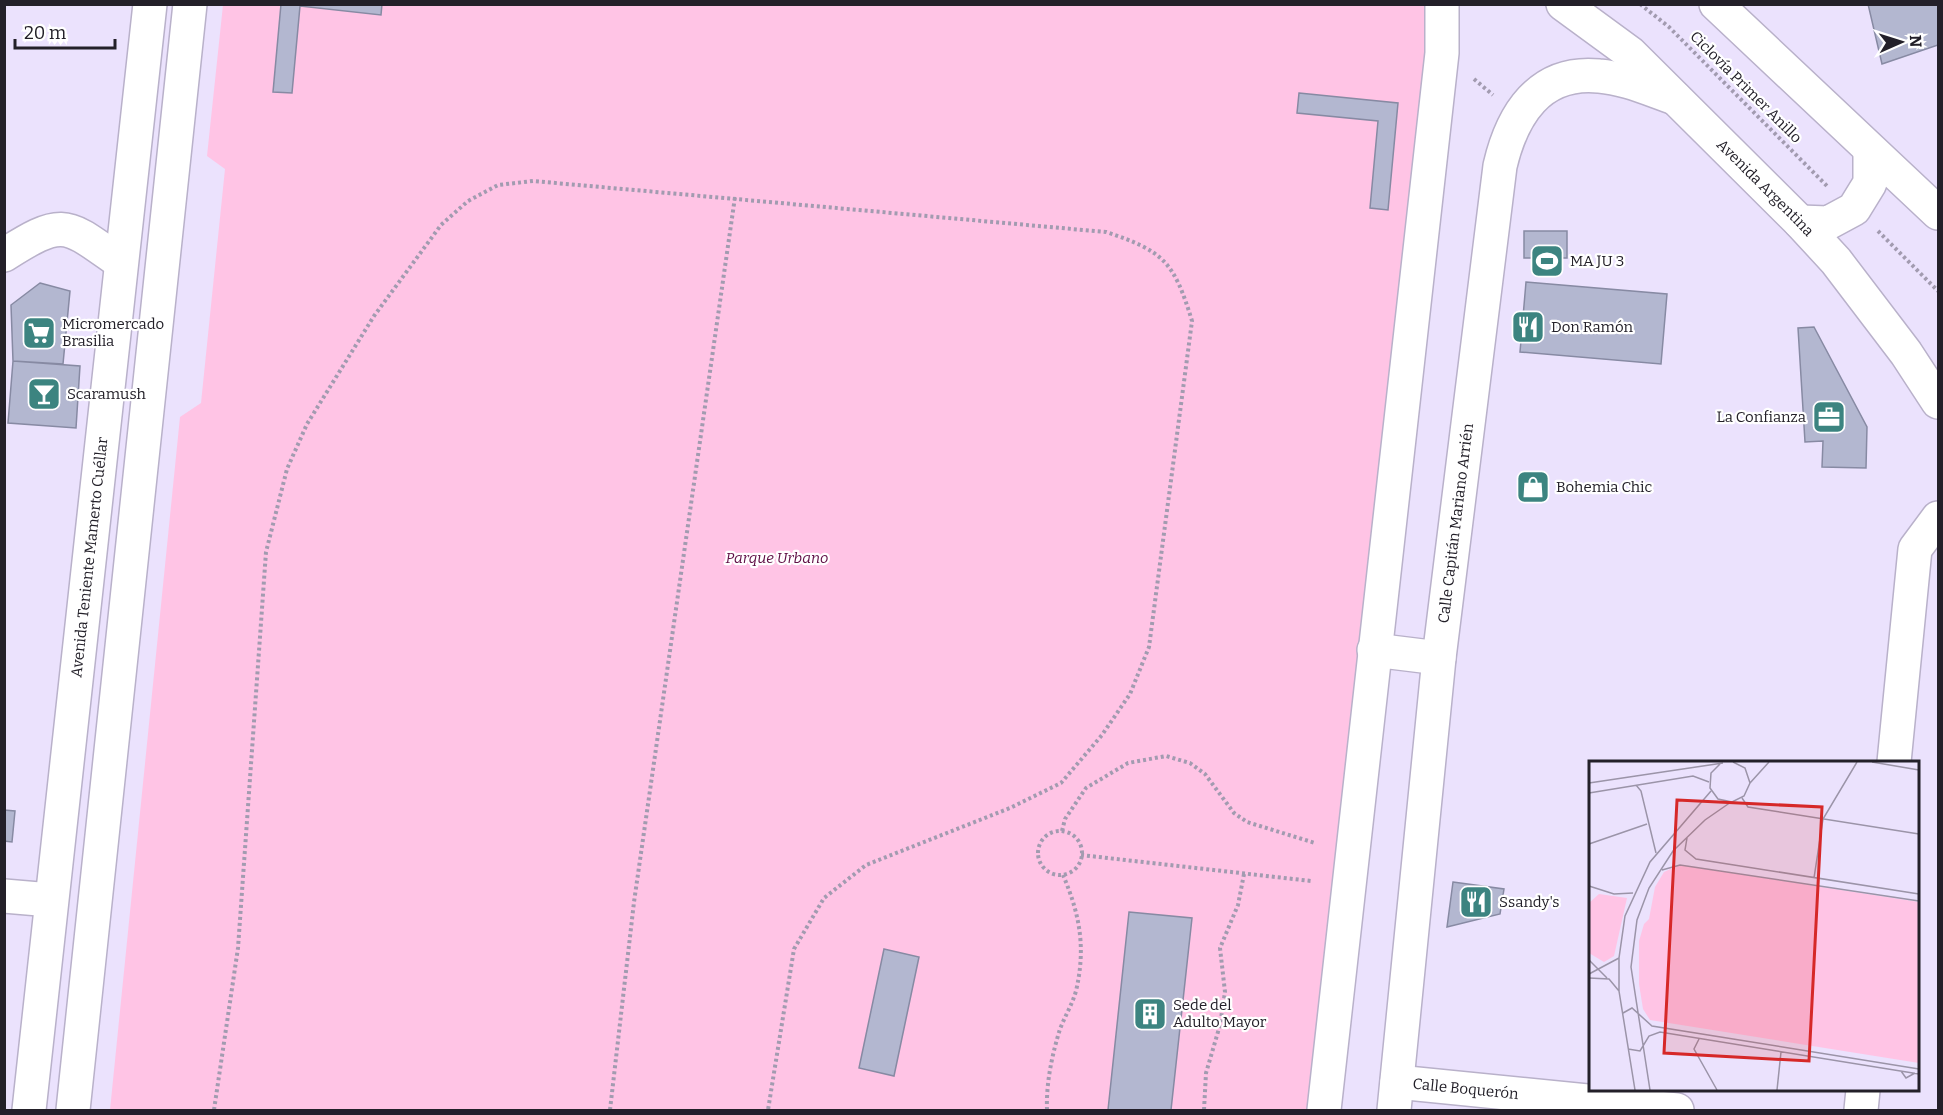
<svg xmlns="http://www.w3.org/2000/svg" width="1943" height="1115" font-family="Bitter,serif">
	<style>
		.green { fill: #ffc4e5 }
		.building { fill: #b3b7d0; stroke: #878aa3; stroke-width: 1.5 }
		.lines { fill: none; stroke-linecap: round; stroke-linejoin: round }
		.street-casing { stroke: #b9b1ca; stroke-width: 36 }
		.secondary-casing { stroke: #b9b1ca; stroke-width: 36 }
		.path { stroke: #a29bb0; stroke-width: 4; stroke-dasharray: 3 3; stroke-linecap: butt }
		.street { stroke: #fff; stroke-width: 33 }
		.secondary { stroke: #fff; stroke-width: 33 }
		.labels { text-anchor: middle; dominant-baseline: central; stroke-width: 4.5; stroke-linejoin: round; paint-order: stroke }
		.street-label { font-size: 15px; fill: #232029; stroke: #fff }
		.poi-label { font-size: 15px; fill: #232029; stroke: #fff; text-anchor: start }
		.park-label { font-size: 15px; font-style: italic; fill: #600f46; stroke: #fff }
		.inset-road { fill: none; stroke: #9b94a8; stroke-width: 1.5 }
		.view { fill: #d62828; fill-opacity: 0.15; stroke: #d62828; stroke-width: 3 }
		.inset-edge { fill: none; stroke: #232029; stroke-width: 3 }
	</style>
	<rect width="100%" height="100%" fill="#ebe2fd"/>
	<path class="green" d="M223,5H1439L1318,1110H110L180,417L201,403L225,169L207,156Z"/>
	<path class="building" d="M281,4H382L381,15L300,6L292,93L273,92Z
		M1868,4H1938V45L1882,64Z
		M1299,93L1398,103L1388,210L1370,208L1378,121L1297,113Z
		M1524,231H1567V258H1524Z
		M1526,282L1667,294L1661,364L1520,352Z
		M40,283L70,291L63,364L13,361L11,305Z
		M1814,327L1867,427L1866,468L1822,467L1823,441L1805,442L1798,328Z
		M13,361L80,366L76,428L8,423Z
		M4,810L15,811L12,842L4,841Z
		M1453,882L1504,889L1500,914L1447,927Z
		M1129,912L1192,918L1171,1110H1108Z
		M884,949L919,957L894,1076L859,1068Z"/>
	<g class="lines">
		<g class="street-casing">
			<g id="street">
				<path d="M4,255C64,217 65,223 120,262"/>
				<path d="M1894,762L1915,549L1938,518"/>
				<path d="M4,896L51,900"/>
				<path id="s1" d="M1397,1082L1677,1110"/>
				<path d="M1861,1110L1863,1090"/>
			</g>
		</g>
		<g class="secondary-casing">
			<g id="secondary">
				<path id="s2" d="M1563,4L1630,53L1800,222L1836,261L1906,353L1938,402"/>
				<path d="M1716,4L1938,213"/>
				<path d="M1800,222L1828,223L1854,209L1870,183V151"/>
				<path d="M1374,650L1439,658"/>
				<path id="s3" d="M29,1110L150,4"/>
				<path d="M73,1110L190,4"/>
				<path d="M1324,1110L1442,53V4"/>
				<path id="s4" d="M1394,1110L1439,658L1500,166C1512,115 1539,70 1599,76C1625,78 1651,90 1675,98"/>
			</g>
		</g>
		<path class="path" d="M1640,4L1669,27L1827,186
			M1474,79L1493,95
			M1878,231L1938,291
			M1062,831L1065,819L1086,788L1128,763L1166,756L1190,763L1205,774L1234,813L1247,822L1315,843
			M1038 853a22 22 0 1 1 44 0a22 22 0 1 1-44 0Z
			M1081,855L1311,881
			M214,1110L238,948L266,552L287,469L307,424L374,316L441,225L468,201L498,185L533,181L1106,232C1164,251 1174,262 1192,321L1149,647L1130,694L1102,735L1061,783L1010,808L866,865L824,898L794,949L768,1110
			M610,1110L634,902L735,197
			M1047,1110C1046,1083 1052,1055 1060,1029C1065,1016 1072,1005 1076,991C1086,948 1080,915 1063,875
			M1204,1110L1206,1073L1220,1025L1225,992L1220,948L1238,905L1244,874"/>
		<use href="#street" class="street"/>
		<use href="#secondary" class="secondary"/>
	</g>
	<defs>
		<g id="stadium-square" transform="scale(1.725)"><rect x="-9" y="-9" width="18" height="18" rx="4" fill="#3c8480" stroke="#fff"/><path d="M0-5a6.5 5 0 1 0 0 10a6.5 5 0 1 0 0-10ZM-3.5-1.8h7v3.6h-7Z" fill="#fff"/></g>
		<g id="restaurant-square" transform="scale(1.725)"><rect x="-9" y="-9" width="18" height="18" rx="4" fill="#3c8480" stroke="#fff"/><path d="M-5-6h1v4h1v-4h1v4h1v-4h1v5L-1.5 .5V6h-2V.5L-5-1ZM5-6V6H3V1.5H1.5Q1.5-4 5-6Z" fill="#fff"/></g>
		<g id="supermarket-square" transform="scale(1.725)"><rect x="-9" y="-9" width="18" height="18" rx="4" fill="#3c8480" stroke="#fff"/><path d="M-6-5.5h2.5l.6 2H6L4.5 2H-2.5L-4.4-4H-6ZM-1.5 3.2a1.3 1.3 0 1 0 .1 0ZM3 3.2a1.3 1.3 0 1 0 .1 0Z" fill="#fff"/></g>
		<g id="bar-square" transform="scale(1.725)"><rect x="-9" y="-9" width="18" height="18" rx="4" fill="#3c8480" stroke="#fff"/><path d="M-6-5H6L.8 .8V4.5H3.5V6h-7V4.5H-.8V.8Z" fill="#fff"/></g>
		<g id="office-square" transform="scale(1.725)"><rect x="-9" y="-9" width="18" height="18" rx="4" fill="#3c8480" stroke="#fff"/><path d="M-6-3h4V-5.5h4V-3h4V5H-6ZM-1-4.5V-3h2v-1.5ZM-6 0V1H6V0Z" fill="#fff"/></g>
		<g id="shop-square" transform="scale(1.725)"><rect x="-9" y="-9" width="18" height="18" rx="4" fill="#3c8480" stroke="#fff"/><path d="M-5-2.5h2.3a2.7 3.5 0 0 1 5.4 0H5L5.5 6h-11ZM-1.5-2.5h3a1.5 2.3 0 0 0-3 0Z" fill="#fff"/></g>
		<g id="building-square" transform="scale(1.725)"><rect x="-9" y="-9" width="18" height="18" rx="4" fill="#3c8480" stroke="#fff"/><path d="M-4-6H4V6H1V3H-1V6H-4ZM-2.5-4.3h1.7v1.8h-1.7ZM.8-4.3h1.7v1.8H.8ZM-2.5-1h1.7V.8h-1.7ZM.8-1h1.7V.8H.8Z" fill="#fff"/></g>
	</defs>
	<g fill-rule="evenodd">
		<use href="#stadium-square" x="1547" y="261"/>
		<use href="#restaurant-square" x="1528" y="327"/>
		<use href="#supermarket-square" x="39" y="333"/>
		<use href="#bar-square" x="44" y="394"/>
		<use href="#office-square" x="1829" y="417"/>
		<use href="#shop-square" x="1533" y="487"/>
		<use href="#restaurant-square" x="1476" y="902"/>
		<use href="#building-square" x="1150" y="1014"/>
	</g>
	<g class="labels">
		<g class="street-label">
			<text transform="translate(1746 87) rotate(45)">Ciclovía Primer Anillo</text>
			<text stroke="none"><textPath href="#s2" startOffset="274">Avenida Argentina</textPath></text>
			<text stroke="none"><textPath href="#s4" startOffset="590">Calle Capitán Mariano Arrién</textPath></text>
			<text stroke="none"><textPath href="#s3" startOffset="556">Avenida Teniente Mamerto Cuéllar</textPath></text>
			<text stroke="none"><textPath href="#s1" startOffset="69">Calle Boquerón</textPath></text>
		</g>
		<g class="poi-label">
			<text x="1570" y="261">MA JU 3</text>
			<text x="62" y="324">Micromercado<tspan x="62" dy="17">Brasilia</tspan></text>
			<text x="1551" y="327">Don Ramón</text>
			<text x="67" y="394">Scaramush</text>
			<text x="1806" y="417" text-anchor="end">La Confianza</text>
			<text x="1556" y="487">Bohemia Chic</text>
			<text x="1499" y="902">Ssandy's</text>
			<text x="1173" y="1005">Sede del<tspan x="1173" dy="17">Adulto Mayor</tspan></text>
		</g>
		<g class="park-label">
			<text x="777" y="558">Parque Urbano</text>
		</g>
	</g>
	<g transform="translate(1589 761)">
		<rect width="330" height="330" fill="#ebe2fd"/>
		<path d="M90,104L330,141V302L61,259L54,248L50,223V180L55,163L60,158L66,126L75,111ZM10,133L38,137L25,195L15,201L0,192V142Z" fill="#ffc4e5"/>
		<path class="inset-road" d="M283,1L330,9M131,3L122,12L121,27L129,38L143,41L155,35L161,22L156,7L144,1M0,22L134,2M161,22L180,1M47,24L52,30L67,92M0,32L104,15L120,21M153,37L159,46L330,73M98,77L96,89L107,98L330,133M0,83L58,63M73,109L91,104L330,140M225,117L234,58L268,1M0,125L25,133L44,132M0,199L18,217M0,213L30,197M0,217L20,218L30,230M34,252L43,247L63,265L330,308M110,278L105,288L128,329M39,288L51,290L60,275L71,271L330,313M312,310L317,317L326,312M46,329L30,230V197L36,155L61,101L122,30M61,329L42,206L48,159L60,127L84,90L116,59L142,41M188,329L192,291"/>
		<path class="view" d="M88,39L233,46L220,300L75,292Z"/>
		<rect width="330" height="330" class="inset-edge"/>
	</g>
	<rect width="1943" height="1115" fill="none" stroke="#232029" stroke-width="12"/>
	<g transform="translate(1901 42) rotate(87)" stroke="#ffffff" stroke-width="4.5" paint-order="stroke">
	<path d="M0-4.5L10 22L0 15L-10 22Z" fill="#232029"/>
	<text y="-9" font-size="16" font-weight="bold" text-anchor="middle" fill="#232029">N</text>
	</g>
	<path d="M15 39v9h100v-9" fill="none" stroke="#232029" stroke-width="3"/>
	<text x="24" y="39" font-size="18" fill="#232029" stroke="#ffffff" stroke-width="4.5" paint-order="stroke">20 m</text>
</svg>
